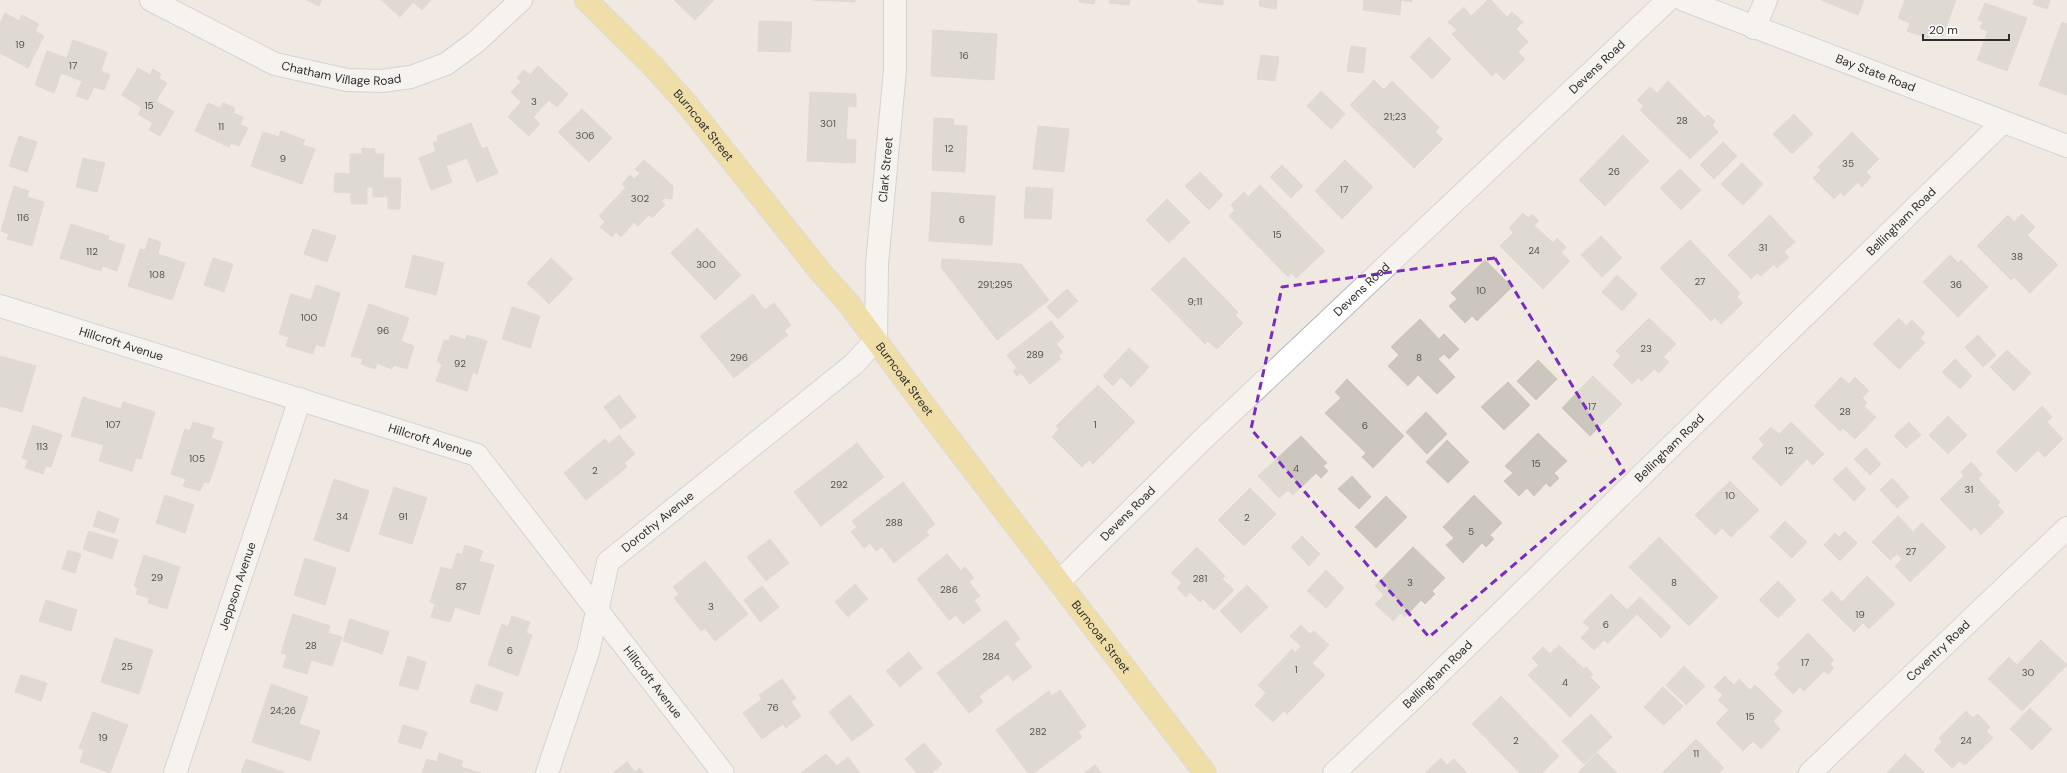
<svg xmlns="http://www.w3.org/2000/svg" width="2067" height="773" font-family="'DM Sans',sans-serif">
	<style>
		.building { fill: #cbc7bf; stroke: #cbc5ba }
		.lines { fill: none; stroke-linecap: round; stroke-linejoin: round }
		.minor-casing { stroke: #b4b7c1; stroke-width: 24 }
		.major-casing { stroke: #c9c9c9; stroke-width: 24 }
		.minor { stroke: #fff; stroke-width: 22 }
		.major { stroke: #f2d163; stroke-width: 22 }
		.marked { fill: none; stroke: #7b2cbf; stroke-width: 3; stroke-dasharray: 8 5; stroke-linejoin: round }
		.labels { text-anchor: middle; dominant-baseline: central; stroke-width: 3.5; stroke-linejoin: round; paint-order: stroke }
		.number-label { font-size: 10px; fill: #555452 }
		.street-label { font-size: 12px; fill: #2e2e2e; stroke: #fff }
	</style>
	<rect width="100%" height="100%" fill="#efe9e1"/>
	<path class="building" d="M307,0H322L319,6Z
		M381,0H431L422,10L413,2L400,17Z
		M674,0H714L695,20Z
		M813,0H855V2Z
		M1079,0H1095L1094,4L1079,2Z
		M1110,0H1130L1129,5L1109,3Z
		M1198,0H1223V5L1198,2Z
		M1260,0H1277L1276,9L1259,6Z
		M1364,0H1412V2L1401,0L1400,15L1363,10Z
		M1488,0H1491L1507,17L1512,12L1523,22L1516,29L1528,42L1518,52L1525,59L1504,80L1496,72L1492,76L1452,34L1457,30L1448,22L1464,7L1471,16Z
		M1821,0H1864L1858,15Z
		M1905,0H1956L1943,36L1931,31L1928,38L1907,31L1910,23L1898,18Z
		M2034,0H2050L2047,9L2033,4Z
		M1985,3L2027,18L2007,71L1977,60L1988,31L1980,28L1983,22L1978,20Z
		M5,13L19,21L22,15L39,24L35,31L44,36L28,68L0,53V23Z
		M759,21L792,22L790,52L758,51Z
		M2062,22L2067,24V95L2039,85Z
		M933,30L997,34L994,80L931,76Z
		M1429,37L1451,59L1432,79L1410,57Z
		M73,40L107,52L101,71L110,75L104,90L94,87L88,100L76,96L82,81L61,73L54,93L35,85L47,51L67,58Z
		M1351,46L1366,48L1363,73L1347,71Z
		M1261,55L1279,57L1275,81L1257,79Z
		M538,66L568,94L557,107L549,100L533,117L540,124L529,136L508,117L521,102L511,92L521,82L517,78L524,70L530,75Z
		M138,68L150,75L153,69L161,74L159,78L167,83L156,101L174,112L160,136L149,130L153,123L138,114L142,108L122,95Z
		M1374,80L1384,90L1392,81L1439,127L1435,132L1443,139L1414,168L1350,105Z
		M1668,81L1705,118L1708,115L1715,121L1712,125L1718,132L1690,159L1640,110L1644,106L1637,100L1650,87L1657,93Z
		M1321,91L1345,114L1331,129L1307,106Z
		M810,92L856,94V107L848,106L846,139L856,140L855,163L807,161Z
		M208,103L220,108L223,103L235,108L233,113L243,117L240,125L248,128L239,146L231,143L229,147L195,131Z
		M582,109L612,138L589,162L558,132Z
		M1794,114L1813,134L1792,154L1773,134Z
		M934,118L954,119L953,125L967,126L965,172L932,170Z
		M471,123L482,149L487,147L498,173L477,182L467,158L446,166L452,182L431,190L419,158L436,151L433,143L438,141L437,136Z
		M1038,126L1069,129L1064,172L1033,169Z
		M281,131L305,140L302,145L315,149L302,184L251,166L263,132L279,137Z
		M1852,132L1879,159L1866,172L1871,177L1862,187L1858,182L1844,196L1841,192L1834,199L1813,178L1821,170L1818,167Z
		M1623,135L1649,161L1605,206L1579,180Z
		M19,136L37,142L27,172L9,166Z
		M1723,142L1737,156L1714,179L1700,165Z
		M362,148L375,149V154H384L383,178H401L400,209H388V197H373V187H367V204H351V193L334,192L335,173L350,174V154H362Z
		M83,158L105,163L97,192L76,187Z
		M644,160L673,186L672,199L665,198L661,201L665,205L652,218L649,215L638,226L634,222L621,237L616,232L612,237L600,227L605,222L599,216L626,187L622,184L630,175L634,179L640,173L635,169Z
		M1345,160L1373,187L1342,219L1315,191Z
		M1742,163L1763,184L1743,205L1721,184Z
		M1282,165L1303,186L1291,198L1270,177Z
		M1680,169L1701,190L1681,210L1660,188Z
		M1200,172L1223,195L1209,210L1185,186Z
		M1260,185L1325,251L1296,278L1291,273L1288,277L1229,216L1235,210L1231,205L1244,192L1248,197Z
		M14,186L29,191L27,197L44,202L32,246L7,239L9,234L1,231Z
		M1026,187L1053,189L1051,219L1024,218Z
		M932,192L995,196L992,245L929,241Z
		M1167,199L1190,222L1169,243L1146,220Z
		M1523,213L1528,218L1532,214L1539,221L1534,225L1553,243L1557,238L1566,247L1561,253L1570,261L1543,289L1500,246L1514,232L1509,228Z
		M2022,214L2035,227L2027,235L2058,265L2030,293L2014,277L2011,280L1977,246L2008,215L2014,222Z
		M1770,215L1795,242L1784,252L1789,257L1777,268L1774,264L1761,276L1757,273L1751,279L1728,255Z
		M71,224L109,236L108,240L125,245L117,271L102,266L101,271L60,258Z
		M697,228L741,275L715,300L671,253Z
		M313,229L336,236L327,262L304,254Z
		M1601,236L1622,258L1602,277L1581,255Z
		M149,238L161,242L158,254L185,263L172,300L128,286L140,249L145,250Z
		M1690,240L1740,293L1737,297L1743,303L1721,324L1715,317L1711,321L1660,268Z
		M413,255L444,263L436,295L405,287Z
		M1950,255L1958,263L1961,260L1988,287L1958,317L1923,282Z
		M1184,257L1238,312L1235,315L1243,323L1217,349L1208,341L1205,344L1151,289Z
		M213,258L233,264L224,292L204,285Z
		M551,258L573,279L549,304L527,283Z
		M942,259L1021,264L1049,300L997,340L941,267Z
		M1485,260L1512,287L1477,321L1472,316L1465,323L1449,306L1457,299L1451,293Z
		M1617,275L1637,294L1622,311L1602,292Z
		M316,285L340,293L324,347L316,344L313,354L286,346L289,337L279,334L291,294L311,300Z
		M1067,289L1078,301L1058,319L1047,307Z
		M753,294L765,310L774,303L791,325L784,331L788,335L734,378L700,336Z
		M369,304L409,318L401,341L414,346L407,369L394,365L392,369L377,363L375,369L361,364L363,359L351,356Z
		M512,307L540,316L530,348L502,339Z
		M1649,318L1676,344L1663,357L1669,362L1659,373L1654,369L1642,381L1638,378L1632,384L1613,365L1621,356L1616,351Z
		M1899,318L1906,326L1912,320L1925,333L1920,338L1925,343L1899,369L1873,344Z
		M1420,319L1439,339L1444,334L1459,349L1449,359L1444,354L1438,359L1455,377L1437,394L1418,375L1408,386L1388,366L1399,355L1391,347Z
		M1051,321L1064,337L1056,344L1063,352L1058,356L1061,359L1030,384L1021,373L1017,376L1013,371L1017,368L1007,355Z
		M451,335L466,340L467,335L487,341L477,374L473,372L467,391L436,381L442,364L437,362L444,340L449,341Z
		M1978,335L1996,355L1983,367L1965,347Z
		M1129,348L1149,367L1131,387L1121,377L1113,386L1103,376Z
		M2007,350L2031,373L2014,391L1990,367Z
		M0,356L36,366L22,412L0,406Z
		M1955,359L1972,376L1960,389L1942,372Z
		M1538,360L1557,379L1536,400L1517,381Z
		M1593,376L1622,404L1590,436L1562,408Z
		M1841,377L1849,384L1855,377L1869,391L1862,397L1867,403L1864,406L1876,417L1855,439L1843,428L1840,431L1814,406Z
		M1347,379L1404,436L1373,468L1362,457L1366,453L1325,413L1341,398L1335,392Z
		M1508,382L1530,405L1504,430L1481,407Z
		M1098,385L1135,422L1093,464L1089,460L1082,467L1052,437L1059,429L1056,426Z
		M619,395L636,417L621,429L604,407Z
		M83,397L121,409L123,402L155,412L141,459L136,458L132,471L99,461L104,445L71,436Z
		M2042,406L2052,417L2047,422L2063,439L2045,457L2038,450L2016,472L1996,452Z
		M1426,412L1447,434L1427,454L1406,432Z
		M1948,416L1967,435L1948,454L1929,435Z
		M193,422L214,428L211,438L223,442L209,483L204,482L200,491L183,486L186,479L171,474L185,429L190,431Z
		M1791,422L1824,454L1813,465L1807,459L1781,486L1752,458L1764,445L1759,439L1771,427L1779,434Z
		M1909,422L1921,435L1906,448L1894,436Z
		M33,425L62,435L51,467L46,466L43,474L25,468L28,460L22,458Z
		M1538,433L1567,461L1554,473L1559,478L1550,487L1546,483L1534,496L1527,488L1519,496L1504,481L1513,473L1505,466Z
		M619,435L635,454L624,463L627,467L586,500L564,473L605,439L609,444Z
		M1301,436L1327,463L1323,466L1328,471L1321,478L1316,473L1293,495L1288,490L1279,498L1258,476Z
		M1447,440L1469,462L1448,483L1426,462Z
		M857,443L884,477L821,526L794,492Z
		M1866,448L1881,464L1870,475L1854,459Z
		M1971,462L1982,474L1978,479L2000,502L1997,505L2004,512L1981,535L1975,527L1971,531L1940,499L1964,476L1961,472Z
		M1846,467L1866,489L1854,501L1833,479Z
		M1352,476L1371,497L1359,509L1338,489Z
		M1892,478L1909,497L1897,508L1880,490Z
		M334,479L369,491L349,552L314,540Z
		M1730,481L1759,510L1731,537L1722,528L1715,535L1695,515Z
		M903,482L935,524L926,531L929,535L894,563L882,547L876,551L870,543L864,548L851,532L857,527L852,521Z
		M394,487L427,498L412,544L379,534Z
		M1250,488L1276,514L1244,546L1218,520Z
		M165,495L194,505L185,533L156,523Z
		M1474,495L1502,523L1490,535L1494,539L1486,547L1482,543L1463,563L1446,545L1454,538L1443,527Z
		M1386,496L1407,517L1376,548L1355,527Z
		M98,511L119,519L114,533L93,526Z
		M1898,516L1913,532L1922,523L1946,547L1910,582L1895,566L1902,559L1897,554L1890,560L1872,542Z
		M1785,521L1807,542L1792,558L1770,537Z
		M89,531L118,540L112,559L83,549Z
		M1845,531L1857,543L1840,561L1824,545L1835,533L1839,537Z
		M1302,536L1320,554L1309,566L1291,547Z
		M1659,537L1718,597L1689,626L1629,567Z
		M770,539L789,563L766,581L747,557Z
		M465,545L483,551L479,561L494,565L479,615L455,607L450,622L431,617L435,604L430,602L441,567L452,570L457,553L462,555Z
		M1197,547L1225,576L1222,579L1234,590L1214,610L1203,599L1200,602L1190,592L1186,597L1177,588L1182,583L1171,573Z
		M1413,547L1445,578L1432,591L1435,594L1425,604L1421,600L1405,617L1400,613L1393,621L1375,604L1384,595L1375,586Z
		M68,550L81,554L75,573L62,569Z
		M947,554L961,571L965,567L974,578L969,582L980,596L974,600L981,610L963,624L956,615L949,620L917,579Z
		M144,555L180,567L167,609L148,603L149,598L136,594L138,588L134,586Z
		M305,558L336,568L325,605L294,595Z
		M705,561L748,614L715,641L705,628L701,631L674,598L679,594L673,587Z
		M1326,570L1344,588L1326,608L1307,591Z
		M1867,576L1895,604L1869,629L1863,623L1854,632L1822,600L1832,591L1842,602Z
		M1778,581L1796,600L1778,618L1759,600Z
		M855,584L868,599L848,617L835,602Z
		M1247,585L1268,607L1241,633L1220,611Z
		M762,586L779,607L760,622L744,600Z
		M1611,594L1627,610L1640,597L1671,627L1661,638L1637,614L1608,643L1604,640L1594,650L1581,638L1590,628L1583,622Z
		M46,600L77,610L71,631L39,621Z
		M293,614L330,626L328,633L342,637L332,666L311,660L307,674L283,667L287,655L281,653Z
		M512,616L530,622L526,633L532,635L518,676L488,665L502,624L508,627Z
		M350,619L389,632L382,654L343,641Z
		M1006,620L1020,639L1014,644L1032,667L1013,681L1008,674L979,696L983,702L969,713L937,673Z
		M1301,625L1310,634L1314,631L1329,645L1312,663L1325,675L1287,714L1284,711L1273,722L1255,705L1266,693L1258,685L1292,649L1295,653L1301,646L1290,636Z
		M1808,633L1834,660L1830,664L1834,668L1828,674L1824,671L1804,691L1800,687L1793,694L1774,674L1780,668L1777,664Z
		M115,638L153,650L139,694L101,682Z
		M2041,640L2067,665L2022,711L1988,679L2009,657L2017,665Z
		M1559,645L1584,669L1586,667L1593,674L1590,677L1600,687L1570,717L1528,675L1539,665L1532,658L1543,647L1550,654Z
		M909,652L922,668L900,687L886,671Z
		M408,656L426,662L418,690L399,685Z
		M1684,666L1705,686L1686,705L1666,685Z
		M21,675L47,683L41,701L15,692Z
		M1725,676L1734,685L1739,679L1750,690L1755,685L1782,711L1773,721L1780,729L1761,749L1753,741L1743,751L1716,723L1729,710L1718,700L1723,695L1714,687Z
		M782,679L796,698L791,702L801,716L786,728L783,724L762,739L743,713L762,699L759,695Z
		M271,684L308,697L299,724L320,731L310,761L252,742Z
		M476,684L503,693L497,711L470,702Z
		M1663,687L1683,706L1664,725L1644,707Z
		M1060,690L1086,726L1078,732L1082,737L1034,773H1028L996,730L1049,691L1052,696Z
		M850,695L874,725L852,741L829,712Z
		M1501,696L1559,756L1542,773H1520L1472,724Z
		M2030,708L2052,729L2032,750L2010,729Z
		M1966,711L1973,718L1978,714L1990,727L1986,731L1993,738L1965,765L1960,761L1952,768L1934,750L1942,742L1939,738Z
		M93,712L128,725L110,773L80,762L84,750L79,748Z
		M1591,714L1612,737L1584,764L1562,741Z
		M403,725L427,732L421,749L398,742Z
		M1696,739L1724,768L1719,773H1662Z
		M924,743L942,764L932,773H917L905,759Z
		M439,753L463,761L461,767L481,773H422L427,759L437,762Z
		M1597,753L1617,773H1578Z
		M826,754L837,766L848,757L860,773H801Z
		M1905,754L1925,773H1887Z
		M1441,758L1447,765L1454,759L1467,773H1425Z
		M246,759L283,772V773H241Z
		M627,762L635,772L640,768L644,773H613Z
		M1095,765L1101,773H1084Z"/>
	<g class="lines">
		<g class="minor-casing">
			<g id="minor">
				<path id="s1" d="M151,0L275,64L347,80L382,81L411,77L446,64L476,42L521,0"/>
				<path id="s2" d="M1684,0L2067,146"/>
				<path d="M1754,28L1766,0"/>
				<path id="s3" d="M0,306L477,455L723,773"/>
				<path id="s4" d="M1059,582L1202,440L1668,0"/>
				<path id="s5" d="M175,773L300,399"/>
				<path id="s6" d="M547,773L588,652L608,562L854,364L876,340L877,264L895,70V0"/>
				<path id="s7" d="M1334,773L1423,689L2003,122"/>
				<path id="s8" d="M1810,773L2067,528"/>
			</g>
		</g>
		<g class="major-casing">
			<g id="major">
				<path id="s9" d="M586,0L651,64L686,103L819,270L849,304L929,412L1205,773"/>
			</g>
		</g>
		<use href="#minor" class="minor"/>
		<use href="#major" class="major"/>
	</g>
	<path d="M0 0H2067V773H0ZM1495,258L1624,471L1429,637L1251,429L1282,287Z" fill="#efe9e1" fill-opacity=".55" fill-rule="evenodd"/>
	<path class="marked" d="M1495,258L1624,471L1429,637L1251,429L1282,287Z"/>
	<g class="labels">
		<g class="number-label">
			<text x="20" y="44">19</text>
			<text x="964" y="55">16</text>
			<text x="73" y="65">17</text>
			<text x="534" y="101">3</text>
			<text x="149" y="105">15</text>
			<text x="1395" y="116">21;23</text>
			<text x="1682" y="120">28</text>
			<text x="828" y="123">301</text>
			<text x="221" y="126">11</text>
			<text x="585" y="135">306</text>
			<text x="949" y="148">12</text>
			<text x="283" y="158">9</text>
			<text x="1848" y="163">35</text>
			<text x="1614" y="171">26</text>
			<text x="1344" y="189">17</text>
			<text x="640" y="198">302</text>
			<text x="23" y="217">116</text>
			<text x="962" y="219">6</text>
			<text x="1277" y="234">15</text>
			<text x="1763" y="247">31</text>
			<text x="1534" y="250">24</text>
			<text x="92" y="251">112</text>
			<text x="2017" y="256">38</text>
			<text x="706" y="264">300</text>
			<text x="157" y="274">108</text>
			<text x="1700" y="281">27</text>
			<text x="995" y="284">291;295</text>
			<text x="1956" y="284">36</text>
			<text x="1481" y="290">10</text>
			<text x="1195" y="301">9;11</text>
			<text x="309" y="317">100</text>
			<text x="383" y="330">96</text>
			<text x="1646" y="348">23</text>
			<text x="1035" y="354">289</text>
			<text x="739" y="357">296</text>
			<text x="1419" y="357">8</text>
			<text x="460" y="363">92</text>
			<text x="1592" y="406">17</text>
			<text x="1845" y="411">28</text>
			<text x="113" y="424">107</text>
			<text x="1095" y="424">1</text>
			<text x="1365" y="425">6</text>
			<text x="42" y="446">113</text>
			<text x="1789" y="450">12</text>
			<text x="197" y="458">105</text>
			<text x="1536" y="463">15</text>
			<text x="1296" y="468">4</text>
			<text x="595" y="470">2</text>
			<text x="839" y="484">292</text>
			<text x="1969" y="489">31</text>
			<text x="1730" y="495">10</text>
			<text x="342" y="516">34</text>
			<text x="403" y="516">91</text>
			<text x="1247" y="517">2</text>
			<text x="894" y="522">288</text>
			<text x="1471" y="531">5</text>
			<text x="1911" y="551">27</text>
			<text x="157" y="577">29</text>
			<text x="1200" y="578">281</text>
			<text x="1410" y="582">3</text>
			<text x="1674" y="582">8</text>
			<text x="461" y="586">87</text>
			<text x="949" y="589">286</text>
			<text x="711" y="606">3</text>
			<text x="1860" y="614">19</text>
			<text x="1606" y="624">6</text>
			<text x="311" y="645">28</text>
			<text x="510" y="650">6</text>
			<text x="991" y="656">284</text>
			<text x="1805" y="662">17</text>
			<text x="127" y="666">25</text>
			<text x="1296" y="669">1</text>
			<text x="2028" y="672">30</text>
			<text x="1565" y="682">4</text>
			<text x="773" y="707">76</text>
			<text x="283" y="710">24;26</text>
			<text x="1750" y="716">15</text>
			<text x="1038" y="731">282</text>
			<text x="103" y="737">19</text>
			<text x="1516" y="740">2</text>
			<text x="1966" y="740">24</text>
			<text x="1696" y="753">11</text>
		</g>
		<g class="street-label">
			<text stroke="none"><textPath href="#s4" startOffset="745">Devens Road</textPath></text>
			<text stroke="none"><textPath href="#s1" startOffset="207">Chatham Village Road</textPath></text>
			<text stroke="none"><textPath href="#s2" startOffset="205">Bay State Road</textPath></text>
			<text stroke="none"><textPath href="#s9" startOffset="172">Burncoat Street</textPath></text>
			<text stroke="none"><textPath href="#s6" startOffset="739">Clark Street</textPath></text>
			<text stroke="none"><textPath href="#s7" startOffset="791">Bellingham Road</textPath></text>
			<text stroke="none"><textPath href="#s4" startOffset="421">Devens Road</textPath></text>
			<text stroke="none"><textPath href="#s3" startOffset="127">Hillcroft Avenue</textPath></text>
			<text stroke="none"><textPath href="#s9" startOffset="496">Burncoat Street</textPath></text>
			<text stroke="none"><textPath href="#s3" startOffset="451">Hillcroft Avenue</textPath></text>
			<text stroke="none"><textPath href="#s7" startOffset="467">Bellingham Road</textPath></text>
			<text stroke="none"><textPath href="#s4" startOffset="97">Devens Road</textPath></text>
			<text stroke="none"><textPath href="#s6" startOffset="284">Dorothy Avenue</textPath></text>
			<text stroke="none"><textPath href="#s5" startOffset="197">Jeppson Avenue</textPath></text>
			<text stroke="none"><textPath href="#s9" startOffset="820">Burncoat Street</textPath></text>
			<text stroke="none"><textPath href="#s8" startOffset="177">Coventry Road</textPath></text>
			<text stroke="none"><textPath href="#s7" startOffset="143">Bellingham Road</textPath></text>
			<text stroke="none"><textPath href="#s3" startOffset="787">Hillcroft Avenue</textPath></text>
		</g>
	</g>
	<path d="M1923 34v6h86v-6" fill="none" stroke="#2e2e2e" stroke-width="2"/>
	<text x="1929" y="34" font-size="12" fill="#2e2e2e" stroke="#ffffff" stroke-width="3" paint-order="stroke">20 m</text>
</svg>
